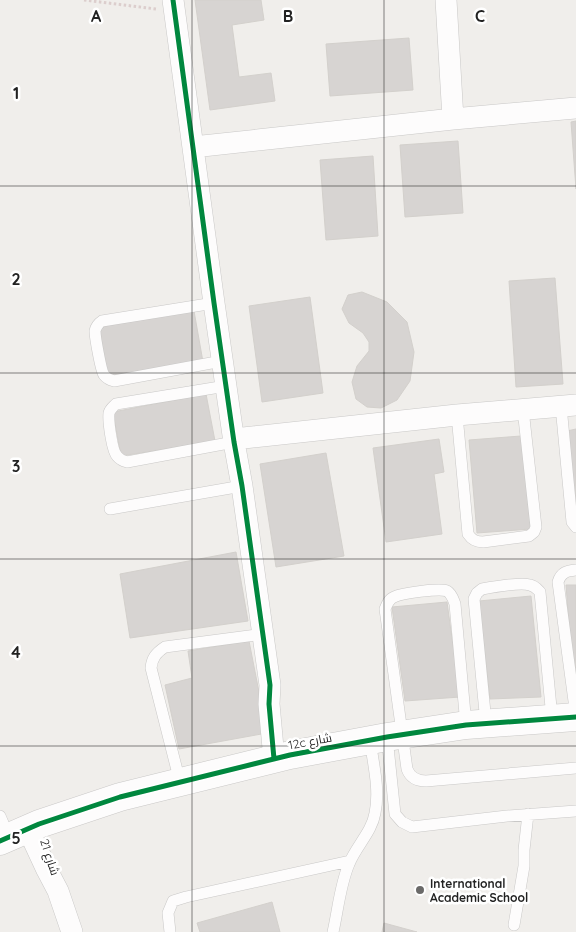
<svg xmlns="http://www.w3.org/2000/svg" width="576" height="932" font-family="Quicksand,Cairo,sans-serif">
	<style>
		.building { fill: #d7d4d2; stroke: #d3d0cc }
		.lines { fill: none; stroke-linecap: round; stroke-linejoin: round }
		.service-casing { stroke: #c9c8c7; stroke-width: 12 }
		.minor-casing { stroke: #c9c8c7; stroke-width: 22 }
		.tertiary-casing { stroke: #c9c8c7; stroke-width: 29 }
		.path { stroke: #dccecd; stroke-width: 3; stroke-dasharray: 2.5 2.5; stroke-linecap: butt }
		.service { stroke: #fdfcfc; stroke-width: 11 }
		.minor { stroke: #fdfcfc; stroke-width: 21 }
		.tertiary { stroke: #fdfcfc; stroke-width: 28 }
		.cycleway-casing { stroke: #fff; stroke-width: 8 }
		.cycleway { stroke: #00873e; stroke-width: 5 }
		.grid { fill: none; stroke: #222; stroke-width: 1; stroke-opacity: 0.55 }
		.poi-dot { fill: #6a6968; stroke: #fff; stroke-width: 2 }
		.labels { text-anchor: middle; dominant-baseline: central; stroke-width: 5; stroke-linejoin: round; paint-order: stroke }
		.street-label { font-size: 12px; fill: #222; stroke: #fff }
		.poi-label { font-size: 12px; font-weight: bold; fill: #222; stroke: #fff; text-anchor: start }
		.grid-label { font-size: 16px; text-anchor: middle; font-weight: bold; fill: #222; stroke: #fff; stroke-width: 5; stroke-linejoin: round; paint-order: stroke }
	</style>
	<rect width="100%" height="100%" fill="#f0eeeb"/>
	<path class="building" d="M195,0H261L264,20L232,25L239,77L271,73L275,101L210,110Z
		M409,38L413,90L330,96L326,44Z
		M576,121V189L571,122Z
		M458,141L463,213L405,217L400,145Z
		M373,156L378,236L326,240L320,160Z
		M555,278L563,384L516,387L509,281Z
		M362,292L387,302L407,322L414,352L410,381L397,400L381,408L367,407L356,399L352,382L357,366L369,351V342L363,333L349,323L342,309L348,295Z
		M310,297L323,393L262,402L249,306Z
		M194,311L203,362L108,377L99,327Z
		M206,394L215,441L121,456L113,412Z
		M576,429V519L567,431Z
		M521,436L531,529L477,533L469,440Z
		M439,439L444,472L434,474L442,534L386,542L373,448Z
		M326,453L344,556L276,567L260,464Z
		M236,552L248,621L130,638L120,574Z
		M566,585H576V689L574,690Z
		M531,596L541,697L490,699L479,601Z
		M447,602L460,697L405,701L392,607Z
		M249,641L267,733L179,749L165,685L192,678L188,651Z
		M272,902L280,932H200L197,923Z
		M384,923L417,932H382Z"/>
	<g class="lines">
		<g class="service-casing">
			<path id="service" d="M214,303L102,321C99,323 96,326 95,331C95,337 101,371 104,375C107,379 110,380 114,381L222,361
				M226,386L116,404C113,407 110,409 109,413C108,421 112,451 117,456C120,460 123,461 127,462L234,442
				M561,406L572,522L576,527
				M457,415L468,534C472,540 476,542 483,542L529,536L534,532L536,527L523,409
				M110,509L242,486
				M576,570C567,571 561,572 558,582L576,716
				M486,723L474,599L477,593L482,589C493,587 521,582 530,585C535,586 537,589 540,592L552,718
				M466,725L455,604C453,599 452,594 447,591C440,588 401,593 394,597C389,599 387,604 385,609L407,769C410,777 416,781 426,781L576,768
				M387,737L395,814L402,822L412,827L507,816L576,811
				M180,782L151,668C152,658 156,653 165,647L263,634
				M0,816L9,837
				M514,925L524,866V850L528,814
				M170,932L168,913L173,901L186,897L350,861
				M333,932C338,910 340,885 349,864C356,846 372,832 375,813C380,789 373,763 370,740"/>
		</g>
		<g class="minor-casing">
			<path id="minor" d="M173,0L214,303L234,442L242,486L270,685L269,704L274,759
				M446,0L453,119
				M193,147L453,119L576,108
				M234,439L457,415L576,405
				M28,829L47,870L58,891L72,932"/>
		</g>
		<g class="tertiary-casing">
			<path id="tertiary" d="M0,841L39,824L120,797L290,755L387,737L466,725L576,717"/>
		</g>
		<path class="path" d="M84,0L156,9"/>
		<use href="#service" class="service"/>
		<use href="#minor" class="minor"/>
		<use href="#tertiary" class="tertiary"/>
		<g class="cycleway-casing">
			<path id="cycleway" d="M173,0L214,303L234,442L242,486L270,685L269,704L274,759
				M0,841L39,824L120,797L290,755L387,737L466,725L576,717"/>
		</g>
		<use href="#cycleway" class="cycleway"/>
	</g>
	<path class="grid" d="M192,0V932M384,0V932M0,186H576M0,373H576M0,559H576M0,746H576"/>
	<circle class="poi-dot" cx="420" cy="890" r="5"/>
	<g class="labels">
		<g class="street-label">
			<text transform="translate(310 741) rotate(-11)">12c شارع</text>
			<text transform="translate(50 857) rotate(72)">شارع 21</text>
		</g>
		<g class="poi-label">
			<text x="430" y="883">International<tspan x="430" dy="14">Academic School</tspan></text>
		</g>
	</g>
	<g class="grid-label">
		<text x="96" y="22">A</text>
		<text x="288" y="22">B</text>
		<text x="480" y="22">C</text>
		<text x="16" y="99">1</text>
		<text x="16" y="285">2</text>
		<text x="16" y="472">3</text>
		<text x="16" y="658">4</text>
		<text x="16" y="844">5</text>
	</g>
</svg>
